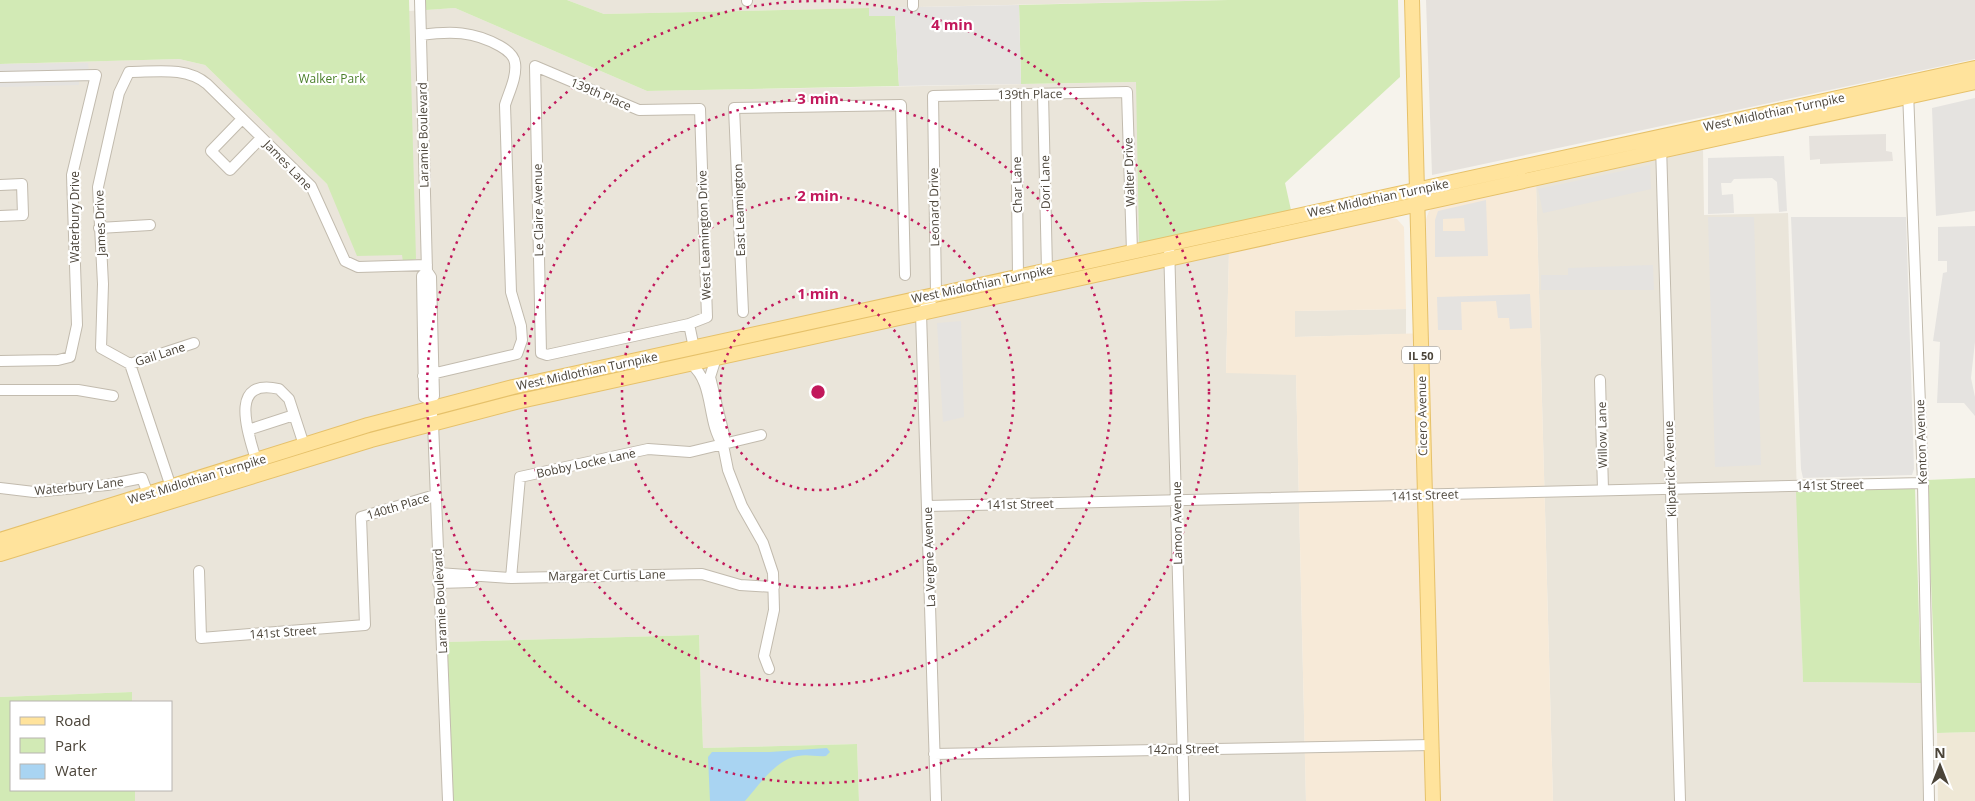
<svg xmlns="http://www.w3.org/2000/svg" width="1975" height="801" font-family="'Open Sans',sans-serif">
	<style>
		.residential { fill: #eae5da }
		.commercial { fill: #f7ead8 }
		.industrial { fill: #e6e2dd }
		.education { fill: #efe8d6 }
		.green { fill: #d2eab5 }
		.parking { fill: #e5e3e0; fill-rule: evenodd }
		.water { fill: #a9d4f2 }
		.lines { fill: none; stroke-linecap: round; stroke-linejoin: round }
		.minor-casing { stroke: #c2bbae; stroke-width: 12 }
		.major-casing { stroke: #e6c16a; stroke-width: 16 }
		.minor { stroke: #fff; stroke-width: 10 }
		.major { stroke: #ffe39c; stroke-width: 14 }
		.ring { fill: none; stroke: #c2185b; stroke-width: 2.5; stroke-dasharray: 2.5 5 }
		.labels { text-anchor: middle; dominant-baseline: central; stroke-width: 4.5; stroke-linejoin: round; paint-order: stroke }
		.shield { fill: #fff; stroke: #817c74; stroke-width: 1 }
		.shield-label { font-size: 11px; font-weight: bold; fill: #4b4439 }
		.park-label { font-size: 12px; fill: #4a7f2a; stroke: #fff }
		.street-label { font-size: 12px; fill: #4b4439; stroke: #fff }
		.centre { fill: #c2185b; stroke: #fff; stroke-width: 2.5 }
		.ring-label { font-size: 15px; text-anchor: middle; font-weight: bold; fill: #c2185b; stroke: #fff; stroke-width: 4.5; stroke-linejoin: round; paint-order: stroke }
	</style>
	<rect width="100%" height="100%" fill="#f6f3ec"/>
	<path class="residential" d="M567,0H1228L604,14Z
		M455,8L647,91L1137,82L1139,244L397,411L0,533V64L179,59L205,65L327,184L333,195L403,255V262L410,66L409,11Z
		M1703,148L1704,215L1788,213L1803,682L1921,683L1923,801H1553L1536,183Z
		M1229,252L1226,372L1296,374L1306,801H859L857,744L703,748L699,635L447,642L453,801H135V790H171V702H132L131,692L0,697V560L401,437L515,406Z
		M1406,309V334L1295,337V311Z"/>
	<path class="commercial" d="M1536,183L1553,801H1306L1296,375L1226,373L1229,252L1386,217L1397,219L1404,227L1406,309L1295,311V337L1428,333L1426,219L1429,211L1437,205Z"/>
	<path class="industrial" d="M1426,0H1975V59L1432,175Z
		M1886,134V151L1892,152L1893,161L1820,164V159L1810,160L1809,136Z"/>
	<path class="education" d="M1975,732V801H1938L1937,733Z"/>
	<path class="green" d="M0,0H409L416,259L403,262L402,255L357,256L327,184L205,65L179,59L0,64Z
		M426,0H567L604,14L869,8V16H895L899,86L647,91L455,8L426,10Z
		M1228,0H1398L1400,77L1285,183L1291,210L1139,244L1136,82L1021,84L1019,5Z
		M1975,478V732L1937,733L1927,480Z
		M1915,488L1921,683L1803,682L1796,492Z
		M699,635L703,748L857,744L859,801H453L447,642Z
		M132,692V702H11V790H135V801H0V697Z"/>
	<path class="parking" d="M1019,5L1021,84L899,86L895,16H869V8Z
		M88,63L89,74L79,80V85L0,87V64Z
		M1975,98V211L1936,216L1932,108Z
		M1784,156L1787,211L1779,212L1777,182L1772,178L1734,179L1731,183H1721L1722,195L1733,194L1734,213L1708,214V158Z
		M1650,165L1651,189L1543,213L1538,189Z
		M1486,200L1488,256L1435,257V220L1438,211ZM1464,218L1465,231H1443V219Z
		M1708,217H1754L1761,465L1715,467Z
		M1791,217H1906L1914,469L1912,475L1803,478L1801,469Z
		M1975,226V342L1971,378L1975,397V416L1964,403H1937L1940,342L1933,341L1943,273L1947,272V261H1938V227Z
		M1653,265L1654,290H1541V275H1568V268Z
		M1530,294L1532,328L1510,329L1509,318H1498L1496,301L1463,302H1461L1462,330H1438L1437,297Z
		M961,321L964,417L943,422L937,323Z"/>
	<path class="water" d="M827,748L830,752L826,756C816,757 808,754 798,756C776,759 759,785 745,801H710L708,757L712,752H770Z"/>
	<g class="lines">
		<g class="minor-casing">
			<path id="minor" d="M420,0L427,271L431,277L434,396L430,400
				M747,0V1
				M913,0V6
				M421,35C451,31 473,31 500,46C507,50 514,55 515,63C517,77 509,92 505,105L511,292L521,326L522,340L517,354L423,376
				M0,77L96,75L72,175L77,325L70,357L58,360L0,361
				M1908,91L1923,483L1929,801
				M1016,94L1018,277
				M1043,94L1047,270
				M242,119L211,151L230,170L261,138
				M1661,145L1680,801
				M0,185L22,184L23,215L0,216
				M99,228L150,225
				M1169,244L1184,801
				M427,271L422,276L424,397L430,400L433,423L448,801
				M743,312L734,108L901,105L905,275
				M689,324L547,355L541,353L535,66L639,110L700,109L707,317L689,324L694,348
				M194,343L130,364L101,348L103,284L98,187L119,93L129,72C155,72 186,66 207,84L311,186L345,261L358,267L427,265
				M716,358L710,377L724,435L723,445L728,470L742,506L763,543L773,573L774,610L764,656L769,669
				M130,364L173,493
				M691,364C715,384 706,420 723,445
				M1600,380L1603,490
				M0,390H78L113,396
				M248,430L294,415
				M256,460C249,435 227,377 279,389L289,399L304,445
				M0,488L34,492L107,485L142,478L148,494
				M927,506L1923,483
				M199,571L201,638L365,625L361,517L435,495
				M438,573L511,578L702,574L740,585L774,587
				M511,578L520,477L648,449L690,452L761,435
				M438,583L473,582
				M934,754L1431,745
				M936,801L921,313L936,294L933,96L1127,92L1132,252"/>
		</g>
		<g class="major-casing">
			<path id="major" d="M1412,0L1433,801
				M0,540L368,425L513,387L1975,68
				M0,554L371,440L516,402L1975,82"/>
		</g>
		<use href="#minor" class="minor"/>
		<use href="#major" class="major"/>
	</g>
	<g class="ring">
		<circle cx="818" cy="392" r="98"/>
		<circle cx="818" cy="392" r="196"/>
		<circle cx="818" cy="392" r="293"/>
		<circle cx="818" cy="392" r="391"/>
	</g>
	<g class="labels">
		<rect class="shield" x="1402" y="346.5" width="38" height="17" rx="4"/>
		<g class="shield-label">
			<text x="1421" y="355">IL 50</text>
		</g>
		<g class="park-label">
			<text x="332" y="78">Walker Park</text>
		</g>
		<g class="street-label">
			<text transform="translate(601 94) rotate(23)">139th Place</text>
			<text transform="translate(1030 94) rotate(-1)">139th Place</text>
			<text transform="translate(1774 112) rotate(-12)">West Midlothian Turnpike</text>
			<text transform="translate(423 135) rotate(-91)">Laramie Boulevard</text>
			<text transform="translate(288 165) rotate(46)">James Lane</text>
			<text transform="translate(1129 172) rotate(-92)">Walter Drive</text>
			<text transform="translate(1045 182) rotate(-91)">Dori Lane</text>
			<text transform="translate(1017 185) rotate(-91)">Char Lane</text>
			<text transform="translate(1378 198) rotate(-12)">West Midlothian Turnpike</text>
			<text transform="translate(934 207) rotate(-91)">Leonard Drive</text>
			<text transform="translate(538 210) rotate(-91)">Le Claire Avenue</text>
			<text transform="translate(739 210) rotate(-92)">East Leamington</text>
			<text transform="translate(74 217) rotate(-90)">Waterbury Drive</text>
			<text transform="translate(100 223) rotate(-92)">James Drive</text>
			<text transform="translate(704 235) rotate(-92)">West Leamington Drive</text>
			<text transform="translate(982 284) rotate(-12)">West Midlothian Turnpike</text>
			<text transform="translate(160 354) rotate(-18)">Gail Lane</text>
			<text transform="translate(587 371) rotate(-12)">West Midlothian Turnpike</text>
			<text transform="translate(1422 416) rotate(-91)">Cicero Avenue</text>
			<text transform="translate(1602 435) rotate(-91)">Willow Lane</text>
			<text transform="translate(1921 442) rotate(-92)">Kenton Avenue</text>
			<text transform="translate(586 463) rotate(-12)">Bobby Locke Lane</text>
			<text transform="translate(1670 469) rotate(-92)">Kilpatrick Avenue</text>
			<text transform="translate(197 479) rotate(-17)">West Midlothian Turnpike</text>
			<text transform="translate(1830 485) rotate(-1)">141st Street</text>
			<text transform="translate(79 486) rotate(-6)">Waterbury Lane</text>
			<text transform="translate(1425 495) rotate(-2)">141st Street</text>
			<text transform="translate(1020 504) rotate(-1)">141st Street</text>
			<text transform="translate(398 506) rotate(-17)">140th Place</text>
			<text transform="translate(1177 523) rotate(-91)">Lamon Avenue</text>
			<text transform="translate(929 557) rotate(-92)">La Vergne Avenue</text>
			<text transform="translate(607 575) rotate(-1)">Margaret Curtis Lane</text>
			<text transform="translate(440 601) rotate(-93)">Laramie Boulevard</text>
			<text transform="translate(283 632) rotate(-4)">141st Street</text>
			<text transform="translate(1183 749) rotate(-1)">142nd Street</text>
		</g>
	</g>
	<circle cx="818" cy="392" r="8" class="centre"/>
	<g class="ring-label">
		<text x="952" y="30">4 min</text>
		<text x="818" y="104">3 min</text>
		<text x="818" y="201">2 min</text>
		<text x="818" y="299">1 min</text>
	</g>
	<rect x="10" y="701" width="162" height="90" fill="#ffffff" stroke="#b7b4b0"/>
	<rect x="20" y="717" width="25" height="8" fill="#ffe39c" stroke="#b7b4b0"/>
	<text x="55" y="726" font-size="15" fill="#4b4439">Road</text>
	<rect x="20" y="738" width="25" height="15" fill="#d2eab5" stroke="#b7b4b0"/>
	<text x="55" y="751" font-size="15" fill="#4b4439">Park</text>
	<rect x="20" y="764" width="25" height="15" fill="#a9d4f2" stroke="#b7b4b0"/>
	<text x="55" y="776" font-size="15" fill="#4b4439">Water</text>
	<g transform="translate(1940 766)" stroke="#ffffff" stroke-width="4" paint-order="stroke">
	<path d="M0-4L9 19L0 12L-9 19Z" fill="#4b4439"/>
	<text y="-8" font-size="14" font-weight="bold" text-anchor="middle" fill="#4b4439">N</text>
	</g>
</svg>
